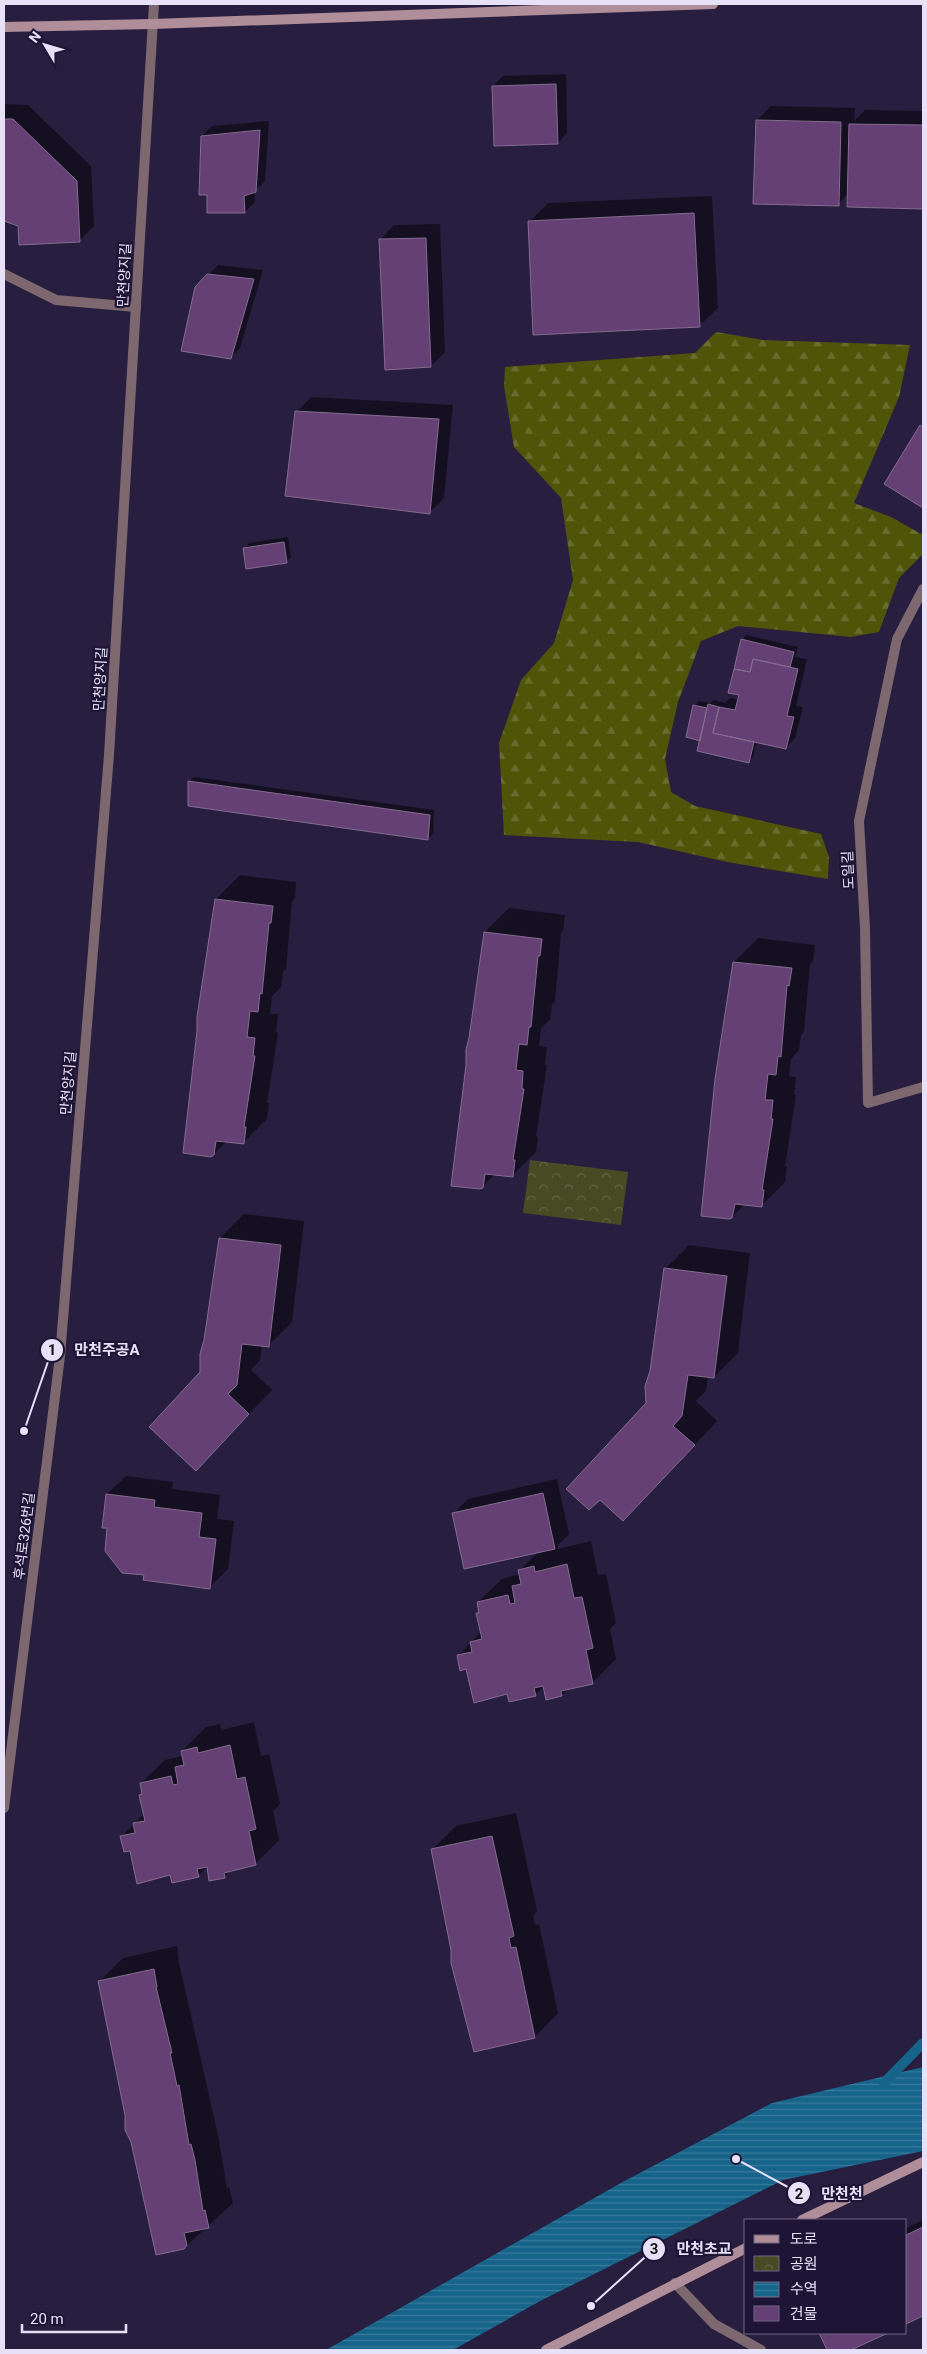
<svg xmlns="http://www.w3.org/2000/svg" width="927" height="2354" font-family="Roboto,'Noto Sans KR',sans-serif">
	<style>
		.forest { fill: url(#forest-firs) }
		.park { fill: url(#park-crowns) }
		.water { fill: url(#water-rules) }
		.shadow { fill: #0007 }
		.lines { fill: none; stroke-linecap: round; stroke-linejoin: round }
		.stream { stroke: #17648a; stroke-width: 10 }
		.building { fill: #654074; stroke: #846c8f }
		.lane { stroke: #7d686f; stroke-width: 10 }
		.street { stroke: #7d686f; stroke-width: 10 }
		.secondary { stroke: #af8e9a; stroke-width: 10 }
		.labels { text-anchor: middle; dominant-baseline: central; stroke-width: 4.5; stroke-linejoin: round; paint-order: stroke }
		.street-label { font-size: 14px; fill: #e6e1f7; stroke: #1e1435 }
		.leader { fill: none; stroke: #e6e1f7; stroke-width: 2 }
		.callout-dot { fill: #e6e1f7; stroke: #1e1435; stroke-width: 2 }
		.mark-label { font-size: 15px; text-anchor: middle; font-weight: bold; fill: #111 }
		.callout-label { font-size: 15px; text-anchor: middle; font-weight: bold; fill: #e6e1f7; stroke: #1e1435; stroke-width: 4.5; stroke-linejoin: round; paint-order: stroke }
	</style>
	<defs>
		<pattern id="forest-firs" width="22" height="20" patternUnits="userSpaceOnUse" patternTransform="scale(1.25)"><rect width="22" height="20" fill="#4e5509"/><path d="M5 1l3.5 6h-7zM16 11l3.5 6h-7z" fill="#686d2e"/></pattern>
		<pattern id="park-crowns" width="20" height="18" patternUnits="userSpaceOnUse" patternTransform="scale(1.25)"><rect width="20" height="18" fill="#464b23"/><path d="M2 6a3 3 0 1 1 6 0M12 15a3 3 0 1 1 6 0" fill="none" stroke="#616544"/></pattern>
		<pattern id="water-rules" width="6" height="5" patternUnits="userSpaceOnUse" patternTransform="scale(1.25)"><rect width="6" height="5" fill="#17648a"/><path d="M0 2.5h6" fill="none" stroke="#397a9b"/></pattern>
	</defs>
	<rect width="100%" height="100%" fill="#281e3f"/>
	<path class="forest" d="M716,332L763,340L910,345L899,397L854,503L891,517L923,535V554L899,578L879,632L851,637L738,626L701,641L678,702L665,759L671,792L695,806L821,834L829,857L828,879L727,862L638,842L504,835L499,743L521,680L554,643L573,580L561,498L514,447L504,386L505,367L695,353Z"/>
	<path class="park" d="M530,1160L628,1172L621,1225L523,1213Z"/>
	<path class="water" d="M923,2067V2151L783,2180L542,2300L453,2350H326L619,2184L772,2103Z"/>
	<path class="shadow" d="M566,74L567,133L558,143L493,86L503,76Z
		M4,104L28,105L91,166L94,226L79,241L7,222L4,219Z
		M771,106L855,108L854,121L865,110L923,111V208L849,206V193L838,204L757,120Z
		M269,121L265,181L254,191L255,202L245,212L202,136L212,126Z
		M712,196L718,308L699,326L529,222L548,203Z
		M440,224L445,352L431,366L380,240L394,225Z
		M218,265L263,270L240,348L230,358L196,288Z
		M311,397L453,405L444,498L430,512L297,412Z
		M923,424V506L886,484Z
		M288,537L291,557L286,562L245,548L249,543Z
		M746,635L798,647L795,657L807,659L796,706L803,707L795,738L786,748L757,741L753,757L748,762L701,740L695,706L699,701L710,703L714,700L725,703L730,698L739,700L742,640Z
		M194,777L434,810L433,834L428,839L189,782Z
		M240,875L296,882L295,898L292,901L286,969L283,972L281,987L272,996L270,1014H278L276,1032L278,1033L267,1103H269L267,1119L243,1143L227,1141L214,1154L216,899Z
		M509,908L565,915L563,931L561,933L555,1002L552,1004L550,1020L541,1028L539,1046L547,1047L545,1065H547L536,1136L538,1137L536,1152L512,1176L495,1174L482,1187L470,1038L485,932Z
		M758,938L815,945L813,961L810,964L804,1032L801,1035L799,1050L791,1059L789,1076L796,1077L794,1095H796L785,1166H787L785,1182L761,1206L745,1204L732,1217L734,962Z
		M244,1214L304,1221L292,1322L268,1346L262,1345L260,1360L251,1370L272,1390L219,1445L202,1373L220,1238Z
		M689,1245L750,1253L738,1353L714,1377L708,1376L706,1391L696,1401L717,1421L647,1496V1404L665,1269Z
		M126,1476L173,1482L172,1489L220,1495L217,1519L234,1521L228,1569L210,1587L145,1574L109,1527L107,1494Z
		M557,1479L569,1534L558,1545V1549L591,1541L598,1575L606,1574L616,1623L610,1629L616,1659L592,1683L569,1688L562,1695L544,1686L535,1695L508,1692L467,1668L459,1655L481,1632L477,1614L480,1611L478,1602L502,1579L520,1574V1570L538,1552L453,1514L468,1499Z
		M254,1722L261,1756L269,1754L280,1804L273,1811L279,1840L255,1864L231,1870L225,1876L208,1866L198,1876L171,1874L131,1849L122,1836L145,1813L141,1795L143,1793L141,1783L165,1760L183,1756L182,1751L206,1727L220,1724L221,1730Z
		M516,1813L537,1911L533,1916L535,1925L539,1924L558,2013L535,2037L452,1950L432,1850L456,1826Z
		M177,1946L179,1963L218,2135L227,2188L229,2187L233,2203L184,2248L126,2114L99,1982L123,1958Z
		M923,2220V2315L906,2323V2228Z
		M821,2333H885L848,2350H829Z"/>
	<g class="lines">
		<path class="stream" d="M884,2083L923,2043"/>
	</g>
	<path class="building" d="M556,84L558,144L494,146L492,86Z
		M4,119H13L77,181L80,242L19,245L18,226L4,221Z
		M756,120L841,122L839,206L753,204Z
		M849,124L923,125V209L847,207Z
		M260,130L256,192L244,196L245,213H207V195H199L201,136Z
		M694,213L700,327L533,335L528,221Z
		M426,238L431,367L385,370L379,239Z
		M207,274L254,279L231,359L181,351L195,287Z
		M295,411L439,419L430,514L285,496Z
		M920,425L923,427V508L884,484Z
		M284,542L287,563L246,569L243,548Z
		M741,639L794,652L790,667L753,659L750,672L734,669Z
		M753,659L798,669L787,716L794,717L786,749L713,733L719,707L735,710L739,695L728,693L734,669L750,672Z
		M708,704L719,707L713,733L754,742L749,763L697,751Z
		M693,705L707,708L700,741L686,737Z
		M188,781L430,815L428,840L188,806Z
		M215,899L273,906L271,923H269L262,994L260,993L258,1012L250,1011L247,1037L255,1038L253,1056H255L244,1127H246L244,1144L216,1141L214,1155L211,1157L183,1153L197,1031V1017Z
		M484,932L542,939L540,956H538L531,1027H529L527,1045L519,1044L516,1070L523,1071L522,1089H524L513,1160H515L513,1177L485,1174L483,1188L480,1189L451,1186L466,1065V1050L469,1038Z
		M733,962L792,968L789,986L787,985L781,1057L778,1056L776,1075L768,1074L765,1100H773L771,1119H773L762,1190H764L762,1207L735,1204L732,1218L729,1219L701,1216L715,1079Z
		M219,1238L281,1245L269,1347L242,1344L237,1385L228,1394L249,1414L196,1471L149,1427L200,1372V1354L204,1340Z
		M664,1268L727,1276L714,1378L688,1375L682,1416L673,1426L695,1445L623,1521L600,1500L589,1510L566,1489L646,1403L645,1386L650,1371Z
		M543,1493L555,1549L464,1569L452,1513Z
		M106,1494L155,1500L154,1507L202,1513L199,1537L216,1539L210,1589L143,1580L144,1575L122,1573L105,1551L107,1528H102Z
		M567,1564L574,1598L582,1597L593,1648L586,1650L593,1684L561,1691L562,1696L546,1700L543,1686L534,1688L536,1696L509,1702L507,1694L474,1703L466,1669L460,1671L457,1655L472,1652L470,1642L482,1639L476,1613H479L477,1602L508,1595L510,1604L515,1603L512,1586L521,1584L518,1570L534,1566L535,1572Z
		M230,1745L237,1779L245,1777L256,1829L249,1831L256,1865L224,1873L225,1878L209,1881L207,1867L197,1869L199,1877L172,1883L170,1875L137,1884L130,1851L124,1852L120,1836L135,1833L133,1823L145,1821L139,1795L142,1794L140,1783L171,1776L173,1785L178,1784L175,1767L184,1765L181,1751L197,1747L198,1753Z
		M492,1836L514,1936L509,1938L511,1948L516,1947L535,2038L474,2052L451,1963V1950L431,1849Z
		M154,1969L157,1987H156L172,2053H170L177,2086L179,2085L189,2145L191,2144L195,2160L203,2211L205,2210L209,2228L184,2233L187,2245L184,2249L156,2255L131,2142L125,2130V2115L98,1981Z
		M923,2227V2316L906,2324V2235Z
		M819,2333H888L851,2350H827Z"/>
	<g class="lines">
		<path class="lane" d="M4,274L56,300L136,307"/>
		<path class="street" d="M923,589L897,639L859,821L865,928L868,1103L923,1087
			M4,1808L60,1356L109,755L154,4
			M675,2283L714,2324L761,2350"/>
		<path class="secondary" d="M4,27L153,24L713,4
			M802,2220L923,2162
			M546,2350L746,2248"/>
	</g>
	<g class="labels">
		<g class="street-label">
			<text transform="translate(124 275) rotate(-87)">만천양지길</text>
			<text transform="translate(100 679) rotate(-87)">만천양지길</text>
			<text transform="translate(848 870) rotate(-93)">도일길</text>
			<text transform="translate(68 1083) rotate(-85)">만천양지길</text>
			<text transform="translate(24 1536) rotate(-83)">후석로326번길</text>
		</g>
	</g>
	<path class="leader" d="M24 1431L52 1350M736 2159L799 2193M591 2306L654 2249"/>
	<g class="callout-dot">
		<circle cx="24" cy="1431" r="5"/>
		<circle cx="736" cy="2159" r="5"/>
		<circle cx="591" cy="2306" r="5"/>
		<circle cx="52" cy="1350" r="12"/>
		<circle cx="799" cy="2193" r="12"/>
		<circle cx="654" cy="2249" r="12"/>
	</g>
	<g class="mark-label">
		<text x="52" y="1355">1</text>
		<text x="799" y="2199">2</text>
		<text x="654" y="2254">3</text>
	</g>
	<g class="callout-label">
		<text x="107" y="1355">만천주공A</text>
		<text x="842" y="2199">만천천</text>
		<text x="704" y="2254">만천초교</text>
	</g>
	<rect width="927" height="2354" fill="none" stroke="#e6e1f7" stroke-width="10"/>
	<rect x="744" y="2219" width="162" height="115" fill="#1e1435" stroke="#6e6683"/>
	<rect x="754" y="2235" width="25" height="8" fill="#af8e9a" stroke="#6e6683"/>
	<text x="790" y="2244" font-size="15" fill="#e6e1f7">도로</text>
	<rect x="754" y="2256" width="25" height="15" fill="url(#park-crowns)" stroke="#6e6683"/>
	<text x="790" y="2269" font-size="15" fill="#e6e1f7">공원</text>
	<rect x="754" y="2282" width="25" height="15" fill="url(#water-rules)" stroke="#6e6683"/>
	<text x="790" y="2294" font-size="15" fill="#e6e1f7">수역</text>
	<rect x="754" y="2306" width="25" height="15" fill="#654074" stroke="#6e6683"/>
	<text x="790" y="2319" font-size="15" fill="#e6e1f7">건물</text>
	<g transform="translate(45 45) rotate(308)" stroke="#1e1435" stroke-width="4" paint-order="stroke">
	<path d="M0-4L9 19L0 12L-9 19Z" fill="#e6e1f7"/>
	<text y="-8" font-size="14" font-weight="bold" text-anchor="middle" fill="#e6e1f7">N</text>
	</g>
	<path d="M22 2324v8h104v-8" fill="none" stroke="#e6e1f7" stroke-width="2.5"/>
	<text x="30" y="2324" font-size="15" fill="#e6e1f7" stroke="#1e1435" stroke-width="4" paint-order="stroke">20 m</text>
</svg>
